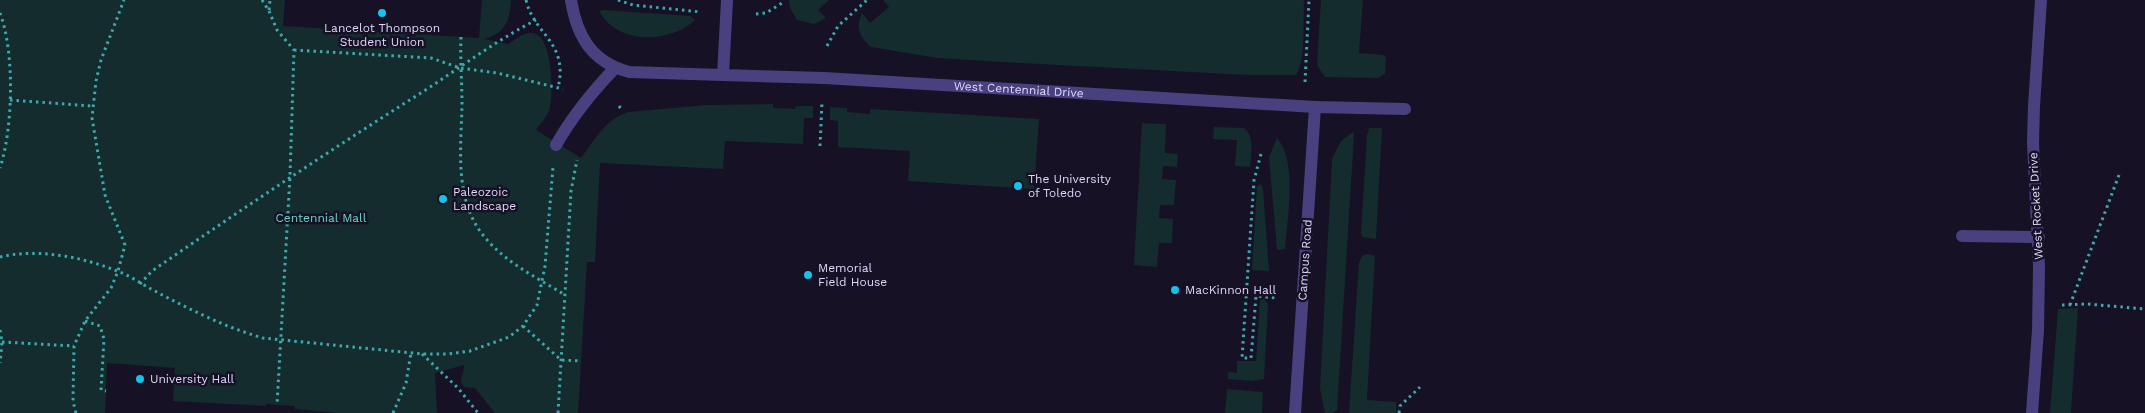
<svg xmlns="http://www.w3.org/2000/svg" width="2145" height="413" font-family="'Work Sans',sans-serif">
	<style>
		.green { fill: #142c2e }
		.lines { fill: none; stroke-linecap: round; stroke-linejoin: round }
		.path { stroke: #3aaaad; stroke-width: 3; stroke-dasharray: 2.5 4; stroke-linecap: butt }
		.lane { stroke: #48407f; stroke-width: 12 }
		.street { stroke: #48407f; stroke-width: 12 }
		.poi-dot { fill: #14c3eb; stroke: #161124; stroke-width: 2 }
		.labels { text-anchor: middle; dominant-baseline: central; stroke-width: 5; stroke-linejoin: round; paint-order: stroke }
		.poi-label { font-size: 12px; fill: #dfd8fc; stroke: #161124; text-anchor: start }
		.street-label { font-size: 12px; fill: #dfd8fc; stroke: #161124 }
		.park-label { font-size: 12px; fill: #69d6c4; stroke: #161124 }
	</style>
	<rect width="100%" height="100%" fill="#161124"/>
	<path class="green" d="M0,0H285L283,26L479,38L482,0H511C510,20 506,33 484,39L508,44C515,40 523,32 532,33C553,34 553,92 550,107C549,115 540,124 536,130L581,158C595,140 604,120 628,112L706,105L773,104V108L795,109L796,106H813V118H804L803,144L725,141L723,169L600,163L595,262H587L578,413H495L475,388L464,387C457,378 465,374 464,365L435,373L437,413H338L295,409L294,406L266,404V406L173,401L175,368L107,363L105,413H0Z
		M789,0H829L818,10L826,18L814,24L797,20L790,8Z
		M883,0H1304C1303,19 1306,61 1296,75H1248L985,61L937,58L871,47C860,37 855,28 862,13L870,23L889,7Z
		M1321,0H1363L1359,53L1384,55L1386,58L1385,74L1378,78L1325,77L1318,67L1317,62Z
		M604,10L690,16L695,20C669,44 617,45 599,11Z
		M830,107L847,108V112L870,114V109L1039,119L1034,189L908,181L910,151L838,147V121L830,120Z
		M1142,123L1166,124L1165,153L1178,154L1177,167L1163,166L1162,179L1176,180L1174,205H1160L1159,218L1173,219L1172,243H1159L1157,267L1134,265Z
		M1214,127L1244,128C1255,136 1251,155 1250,167L1235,166L1237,140L1213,139Z
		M1369,128H1382L1376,239L1362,237L1361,232L1367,135Z
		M1353,132L1354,135L1337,410L1332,413H1325L1320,388L1332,159L1341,141Z
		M1277,138C1298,161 1287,219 1285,249L1277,250L1269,157Z
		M1261,184L1263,189L1269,271L1252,270L1257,186Z
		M1368,254L1375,256L1367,400L1396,402V413H1349L1359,263L1362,256Z
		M1264,299L1268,304L1264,379L1252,381L1228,379V372L1237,373V361H1256L1260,300Z
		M2078,308L2071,413H2050L2058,309Z
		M1227,389L1263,392L1262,413H1225Z"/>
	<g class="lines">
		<path class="path" d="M262,0L269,11L277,30L294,50L290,176L277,405
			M526,0C534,35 569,42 558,88
			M618,0L633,5L701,12
			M269,10L270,0
			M0,13C15,53 13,128 0,168
			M756,14L766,13L782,3L783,0
			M461,37C460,60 462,83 462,106C461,148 454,199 483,235C504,262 536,277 565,295
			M827,46L838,26L867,0
			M294,50L431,58L460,68L497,73L563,89
			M1305,82L1309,0
			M10,100L92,106
			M619,106L622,110
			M820,146L822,102
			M1261,154L1254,180L1242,358H1251L1256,296L1276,298
			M0,257C37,248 83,257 117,271C129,275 140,283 151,289C187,308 224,327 263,338L422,354H448L470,351L509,337L523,326L537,305L545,266L553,167
			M140,284L152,271C242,209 332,149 424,91C461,67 497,40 536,20
			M2062,305L2087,304L2145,309
			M2070,305L2119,175
			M85,321L100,326L104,339L101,390L106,391
			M523,326L561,360L581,361
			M0,330L2,342L0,363
			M2,342L74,346
			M422,354L458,388L478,413
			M76,413L73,401L74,346L85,321L111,288L118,271L125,245L105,195L92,118L96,81L101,60L124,0
			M393,413L406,383L411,353
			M558,413L571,191L577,160
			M1399,413L1400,406L1420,387"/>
		<path class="lane" d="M1315,107L1405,109
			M556,145C573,115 591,93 615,68
			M1962,236L2039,237"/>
		<g class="street">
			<path d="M571,0C577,37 592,62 629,72L723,75L727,0"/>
			<path id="s1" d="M723,75L824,78L1315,107L1295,413"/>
			<path d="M2032,413L2038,330L2039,266L2033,143L2034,106L2041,0"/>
		</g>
	</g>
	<g class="poi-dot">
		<circle cx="382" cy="13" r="5"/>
		<circle cx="1018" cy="186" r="5"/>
		<circle cx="443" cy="199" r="5"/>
		<circle cx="808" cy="275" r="5"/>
		<circle cx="1175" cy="290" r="5"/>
		<circle cx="140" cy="379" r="5"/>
	</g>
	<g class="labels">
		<g class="poi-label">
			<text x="382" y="28" text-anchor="middle">Lancelot Thompson<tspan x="382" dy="14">Student Union</tspan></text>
			<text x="1028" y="179">The University<tspan x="1028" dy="14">of Toledo</tspan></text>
			<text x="453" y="192">Paleozoic<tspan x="453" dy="14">Landscape</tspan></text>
			<text x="818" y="268">Memorial<tspan x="818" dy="14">Field House</tspan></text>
			<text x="1185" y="290">MacKinnon Hall</text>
			<text x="150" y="379">University Hall</text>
		</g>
		<g class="street-label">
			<text stroke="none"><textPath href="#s1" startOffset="296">West Centennial Drive</textPath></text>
			<text transform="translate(2036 206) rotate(-93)">West Rocket Drive</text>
			<text transform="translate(1305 260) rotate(-86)">Campus Road</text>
		</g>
		<g class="park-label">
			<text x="321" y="218">Centennial Mall</text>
		</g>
	</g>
</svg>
